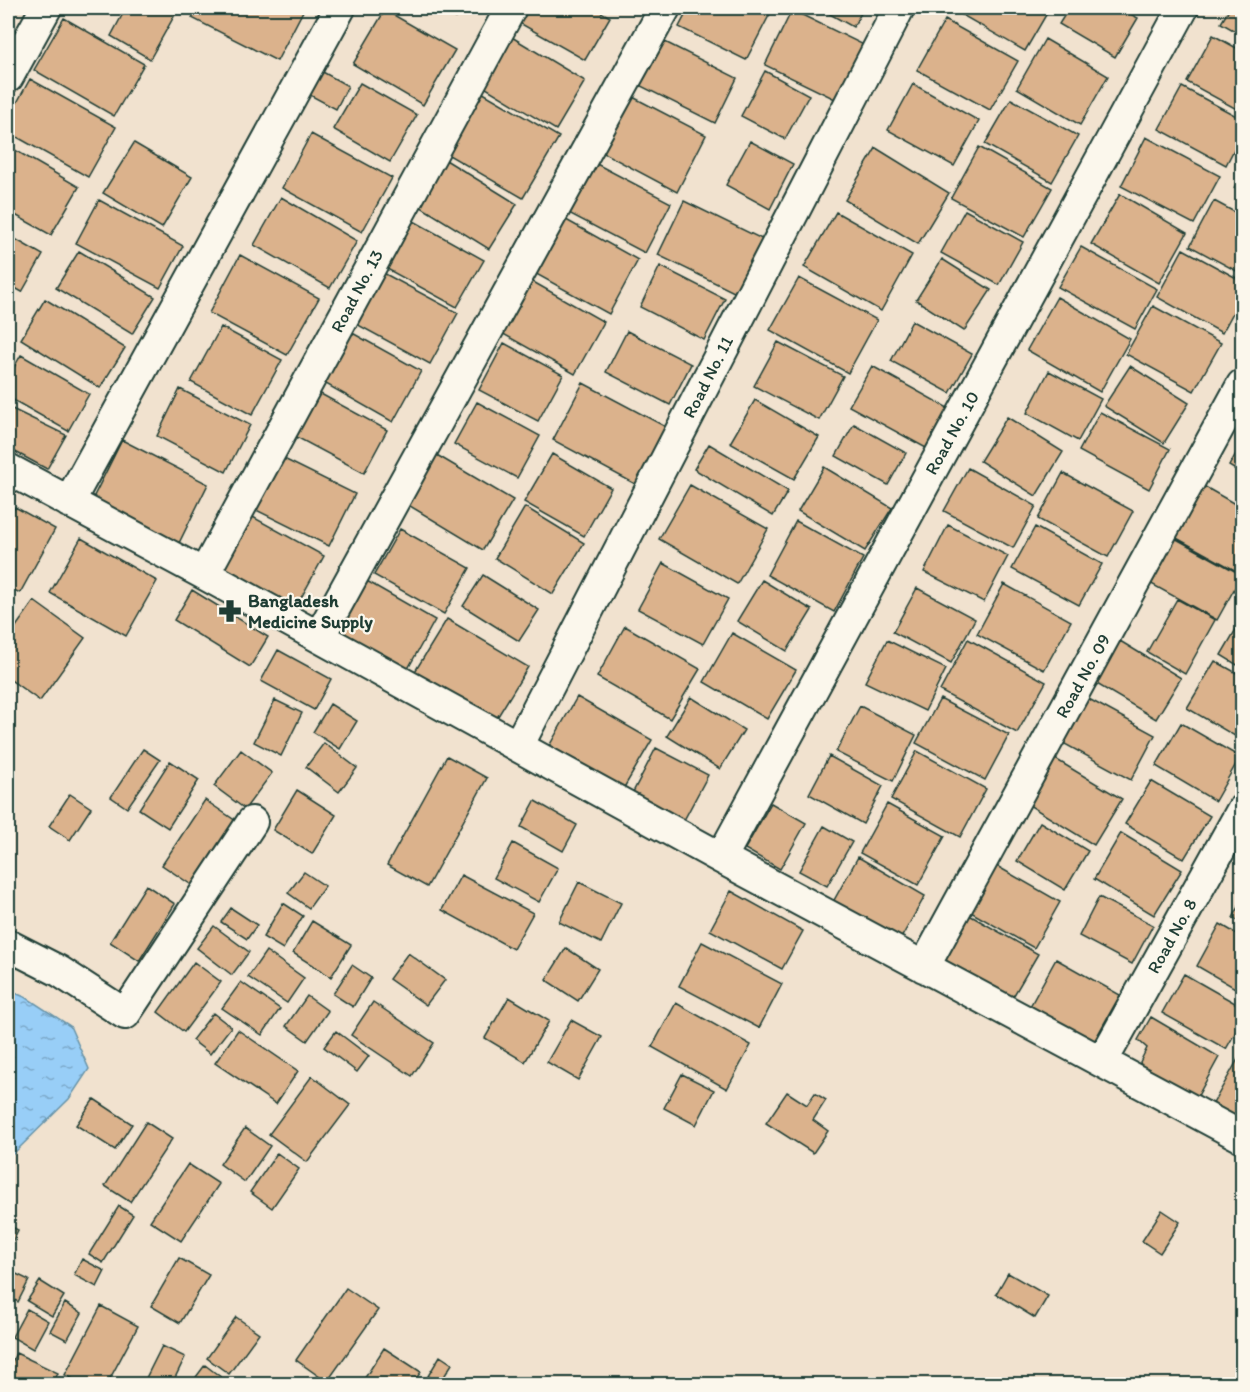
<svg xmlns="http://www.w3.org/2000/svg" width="1250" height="1392" font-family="Itim,sans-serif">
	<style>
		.water { fill: url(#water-ripples); stroke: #6894a9; stroke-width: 1.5 }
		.building { fill: #dbb28c; stroke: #1f3d34; stroke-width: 1.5 }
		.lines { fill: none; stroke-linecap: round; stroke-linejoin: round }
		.street-casing { stroke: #1f3d34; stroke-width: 34 }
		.street { stroke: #fbf7ec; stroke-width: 30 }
		.labels { text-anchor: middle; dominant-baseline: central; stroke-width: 4.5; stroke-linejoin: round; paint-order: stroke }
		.street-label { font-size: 18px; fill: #1f3d34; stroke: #fbf7ec }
		.poi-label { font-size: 18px; font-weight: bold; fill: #1f3d34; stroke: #fbf7ec; text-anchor: start }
	</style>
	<defs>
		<pattern id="water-ripples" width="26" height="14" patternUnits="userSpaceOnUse" patternTransform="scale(1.5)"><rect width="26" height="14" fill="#98cef7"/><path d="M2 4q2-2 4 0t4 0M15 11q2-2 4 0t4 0" fill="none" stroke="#7ba8c9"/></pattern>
	</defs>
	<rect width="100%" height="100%" fill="#f1e2cf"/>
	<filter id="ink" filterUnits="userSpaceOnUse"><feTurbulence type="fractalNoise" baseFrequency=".0167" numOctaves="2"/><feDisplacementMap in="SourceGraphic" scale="12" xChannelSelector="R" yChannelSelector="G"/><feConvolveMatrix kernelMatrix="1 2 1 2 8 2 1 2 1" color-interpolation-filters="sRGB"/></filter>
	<g filter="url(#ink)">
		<path class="water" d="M8,990L27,998L70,1026L89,1069L69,1099L13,1154H8Z"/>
		<path class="building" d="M126,8H170L177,11L150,59L111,36Z
			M197,8H302L304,9L277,61L192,18Z
			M437,8H462L456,18Z
			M523,8H594L610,17L585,60L516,21Z
			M689,8H767L772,10L746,60L679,27Z
			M819,8H864L853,27Z
			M950,8H1050L1025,51Z
			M1069,8H1119L1138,18L1115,57L1059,24Z
			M1230,8H1242V35L1221,23Z
			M385,10L455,50L423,105L353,64Z
			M792,10L866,46L839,101L765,65Z
			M64,18L144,64L114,116L34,70Z
			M945,20L1018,61L990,110L917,70Z
			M8,27L16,31L8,45Z
			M1213,35L1242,51V112L1187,82Z
			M510,36L585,81L556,130L481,85Z
			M1045,39L1108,76L1080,125L1017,88Z
			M661,40L737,78L715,123L639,85Z
			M321,71L348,86L336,109L308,94Z
			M765,71L809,95L785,139L741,116Z
			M30,79L116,127L88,177L8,132V119Z
			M360,83L417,115L390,162L333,129Z
			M913,84L979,121L954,166L888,130Z
			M1182,87L1242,119V134L1226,165L1159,129Z
			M478,90L559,137L523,198L442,151Z
			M627,94L706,135L677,192L598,150Z
			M1011,99L1078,136L1052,182L985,144Z
			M311,134L392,178L362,232L282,188Z
			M1146,137L1220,176L1194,224L1121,186Z
			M750,141L793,164L770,209L726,185Z
			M134,143L192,177L162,228L103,193Z
			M8,146L79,187L51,235L8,211Z
			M979,147L1052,188L1024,237L951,198Z
			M876,148L949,193L918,244L845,200Z
			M441,157L517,204L489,249L413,202Z
			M589,160L671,203L645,253L563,210Z
			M1242,171V193L1234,188Z
			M1120,194L1187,233L1159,283L1091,244Z
			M281,197L357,241L330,288L254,245Z
			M99,200L183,246L160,288L76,243Z
			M684,201L762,239L736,293L658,255Z
			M1214,201L1242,216V274L1190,246Z
			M965,210L1023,242L999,285L941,253Z
			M836,212L912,255L881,311L804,267Z
			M403,215L484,260L457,307L376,263Z
			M559,216L638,260L609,314L529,270Z
			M8,235L43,255L22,292L8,284Z
			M1081,247L1157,289L1135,329L1058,287Z
			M1183,249L1242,281V296L1222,333L1157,297Z
			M79,251L155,297L132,334L56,288Z
			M240,255L319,298L287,355L209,313Z
			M942,259L991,290L964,331L916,300Z
			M660,266L725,299L704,340L640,307Z
			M376,269L458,313L430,364L349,320Z
			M799,278L877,320L848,373L770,330Z
			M528,279L604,322L575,374L498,331Z
			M1057,297L1130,339L1100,392L1027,350Z
			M45,299L125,348L100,388L21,339Z
			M1153,306L1221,343L1194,391L1126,354Z
			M912,321L972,354L950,393L891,361Z
			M221,327L282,360L252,415L191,382Z
			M347,330L421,371L393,422L319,380Z
			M627,331L691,364L670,405L606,372Z
			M778,342L843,376L819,420L754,386Z
			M504,343L563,375L538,421L479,390Z
			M21,355L89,394L68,431L8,397V378Z
			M872,366L948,408L926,448L849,406Z
			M1130,366L1189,403L1164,443L1104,406Z
			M1049,371L1101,399L1078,441L1027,413Z
			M583,383L668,428L637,485L553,440Z
			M308,387L387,430L364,473L285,431Z
			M180,389L250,425L226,472L157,436Z
			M755,400L819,437L794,479L730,443Z
			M477,402L540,436L517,478L454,444Z
			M8,407L66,435L47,469L8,448Z
			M1100,412L1170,449L1149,489L1079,451Z
			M1007,417L1063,452L1036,496L980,461Z
			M854,424L906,453L888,485L836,456Z
			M122,440L208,484L178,545L91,502Z
			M1242,443V474L1229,466Z
			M709,444L788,491L773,516L694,469Z
			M274,454L355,494L329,546L248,506Z
			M435,454L513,500L483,550L405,503Z
			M552,454L611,488L584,536L524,502Z
			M824,467L892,508L865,551L798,511Z
			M968,468L1036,506L1013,548L944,511Z
			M1063,473L1133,511L1108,557L1038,519Z
			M1200,484L1242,508V574L1171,535Z
			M690,485L768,529L737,584L659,539Z
			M15,507L55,529L20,593L8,587V521Z
			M525,507L584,543L553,594L495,558Z
			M240,510L324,556L291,616L207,569Z
			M796,521L863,558L834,612L767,575Z
			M948,525L1008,556L984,602L924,572Z
			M1035,527L1102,564L1079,605L1012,569Z
			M400,529L470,568L444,614L374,575Z
			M1171,536L1242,575L1217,620L1146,581Z
			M81,538L157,581L126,636L50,593Z
			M663,563L728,599L703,644L638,609Z
			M483,575L539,610L519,641L463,606Z
			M358,576L435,620L405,674L328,630Z
			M762,580L812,610L787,651L737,621Z
			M1004,584L1071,621L1044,670L977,634Z
			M917,588L975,619L951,663L893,632Z
			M192,590L268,637L250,667L174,620Z
			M1177,599L1215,620L1185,674L1147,652Z
			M34,601L85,638L40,701L8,678V638Z
			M447,619L528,667L495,721L414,673Z
			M1242,619V668L1221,655Z
			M625,626L700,669L670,719L597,677Z
			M732,633L796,670L767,719L704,682Z
			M968,639L1046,682L1017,733L940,691Z
			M887,640L946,669L925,711L865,682Z
			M1120,641L1181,678L1156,719L1095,683Z
			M278,650L331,679L314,710L261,681Z
			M1215,661L1242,676V735L1240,739L1187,708Z
			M577,697L652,740L622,791L548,748Z
			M691,697L744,730L720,769L667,736Z
			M1087,698L1155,735L1131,780L1063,743Z
			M940,699L1009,735L985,780L916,743Z
			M275,700L302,713L281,756L254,742Z
			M330,704L357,721L340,749L313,732Z
			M860,706L916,735L893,781L836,752Z
			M1181,723L1240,757L1215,801L1156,766Z
			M324,743L357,768L339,792L306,767Z
			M656,748L708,775L683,822L632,794Z
			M143,749L160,760L127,808L111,797Z
			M241,750L272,773L245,809L214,786Z
			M917,751L986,789L960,837L891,799Z
			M447,756L487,778L427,887L387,865Z
			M829,756L883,786L863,824L809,794Z
			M1052,757L1122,799L1094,845L1024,802Z
			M170,761L199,780L168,828L139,809Z
			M1151,781L1210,816L1184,859L1125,824Z
			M297,790L336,815L312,854L273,830Z
			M70,794L91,808L70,840L49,826Z
			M205,800L236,821L193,886L162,865Z
			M535,801L577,825L563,851L521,827Z
			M771,803L806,823L780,869L745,849Z
			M887,804L945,836L918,885L860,853Z
			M1040,822L1088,851L1065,890L1017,861Z
			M824,826L852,842L827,886L799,871Z
			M1121,833L1182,870L1154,915L1094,879Z
			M513,843L558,868L539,902L494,878Z
			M858,857L925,896L900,940L833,902Z
			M995,865L1060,902L1034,948L969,911Z
			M304,872L325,886L309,908L288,893Z
			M461,875L533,913L513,949L442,910Z
			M579,882L621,903L601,943L559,922Z
			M146,885L175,904L139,961L110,942Z
			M731,891L803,931L782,969L710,930Z
			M1099,897L1153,925L1132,964L1079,936Z
			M1242,901V923L1233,918Z
			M283,903L303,916L283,949L263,937Z
			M231,908L257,925L247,939L221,922Z
			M964,912L1038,954L1007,1007L933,966Z
			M312,921L351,945L331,977L293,953Z
			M1220,924L1242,937V992L1197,966Z
			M214,926L249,952L232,975L197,948Z
			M702,942L782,984L759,1028L679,986Z
			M566,948L598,969L578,1001L546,980Z
			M266,951L304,978L287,1003L248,977Z
			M408,953L445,980L426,1005L389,979Z
			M1056,959L1120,995L1092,1045L1028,1010Z
			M194,962L221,982L184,1032L158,1012Z
			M352,965L371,978L353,1007L333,994Z
			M1184,974L1242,1007V1021L1226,1049L1162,1013Z
			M241,982L280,1009L262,1035L222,1008Z
			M307,996L328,1011L307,1041L286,1026Z
			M509,997L549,1021L525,1062L485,1038Z
			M373,1002L434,1043L412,1076L351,1035Z
			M676,1003L751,1045L727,1089L652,1047Z
			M213,1013L231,1027L210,1054L192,1040Z
			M1151,1017L1219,1057L1194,1103L1145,1079L1140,1062L1147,1048L1138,1040Z
			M571,1020L602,1037L578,1080L547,1062Z
			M238,1030L298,1071L276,1104L215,1063Z
			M336,1031L369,1056L357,1072L324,1047Z
			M1242,1052V1127L1210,1109Z
			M682,1074L714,1090L696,1125L664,1108Z
			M312,1076L350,1105L307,1162L269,1134Z
			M787,1092L807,1105L815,1093L826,1100L813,1120L828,1131L813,1153L766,1123Z
			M94,1099L132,1124L115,1150L76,1125Z
			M146,1122L172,1139L130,1202L105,1186Z
			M245,1128L270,1146L245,1182L220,1164Z
			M277,1153L299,1169L272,1208L250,1192Z
			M188,1164L219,1184L181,1241L150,1221Z
			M119,1206L133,1215L103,1263L89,1254Z
			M1162,1210L1180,1222L1160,1253L1142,1241Z
			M8,1225L18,1230L8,1250Z
			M179,1258L209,1275L180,1323L151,1306Z
			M82,1259L105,1271L97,1287L74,1275Z
			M8,1270L29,1280L18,1302L8,1296Z
			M1008,1273L1048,1296L1035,1318L996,1294Z
			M40,1281L64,1296L52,1316L27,1301Z
			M346,1288L378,1310L327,1382L296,1360Z
			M65,1303L82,1313L67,1340L50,1331Z
			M101,1306L138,1326L107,1384H83L65,1375Z
			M27,1309L48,1321L33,1349L12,1337Z
			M236,1317L259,1333L229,1374L207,1358Z
			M162,1346L185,1357L172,1384H143Z
			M384,1348L421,1372L412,1384H361Z
			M16,1353L58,1373L53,1384H8V1371Z
			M440,1356L452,1364L440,1383L428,1376Z
			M205,1365L226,1381L223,1384H206L196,1377Z"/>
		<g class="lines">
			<g class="street-casing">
				<path id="street" d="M8,77L46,8
					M8,469L204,574L721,858L1242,1137
					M69,502L340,8
					M204,574L511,8
					M319,637L665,8
					M518,746L899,8
					M721,858L1183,8
					M8,945L59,971L125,1014L252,822
					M924,967L1242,385
					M1102,1062L1242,810"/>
			</g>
			<use href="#street" class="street"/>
		</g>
	</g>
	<defs>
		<g id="pharmacy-bare" transform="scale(1.8)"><path d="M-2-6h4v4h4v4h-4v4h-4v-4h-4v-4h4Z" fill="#1f3d34" stroke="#fbf7ec" stroke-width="2.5" paint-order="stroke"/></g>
	</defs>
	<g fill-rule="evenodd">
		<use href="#pharmacy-bare" x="230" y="611"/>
	</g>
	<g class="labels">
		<g class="street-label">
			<text transform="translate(357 291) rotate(-62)">Road No. 13</text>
			<text transform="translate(708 377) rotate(-63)">Road No. 11</text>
			<text transform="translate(952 433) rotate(-61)">Road No. 10</text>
			<text transform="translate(1083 676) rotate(-61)">Road No. 09</text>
			<text transform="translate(1172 936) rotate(-61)">Road No. 8</text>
		</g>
		<g class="poi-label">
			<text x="248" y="601">Bangladesh<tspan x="248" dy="21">Medicine Supply</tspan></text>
		</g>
	</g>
	<rect width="1250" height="1392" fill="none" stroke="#fbf7ec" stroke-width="30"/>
	<rect x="15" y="15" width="1220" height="1362" fill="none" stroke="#1f3d34" stroke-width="2" filter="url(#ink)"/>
</svg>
